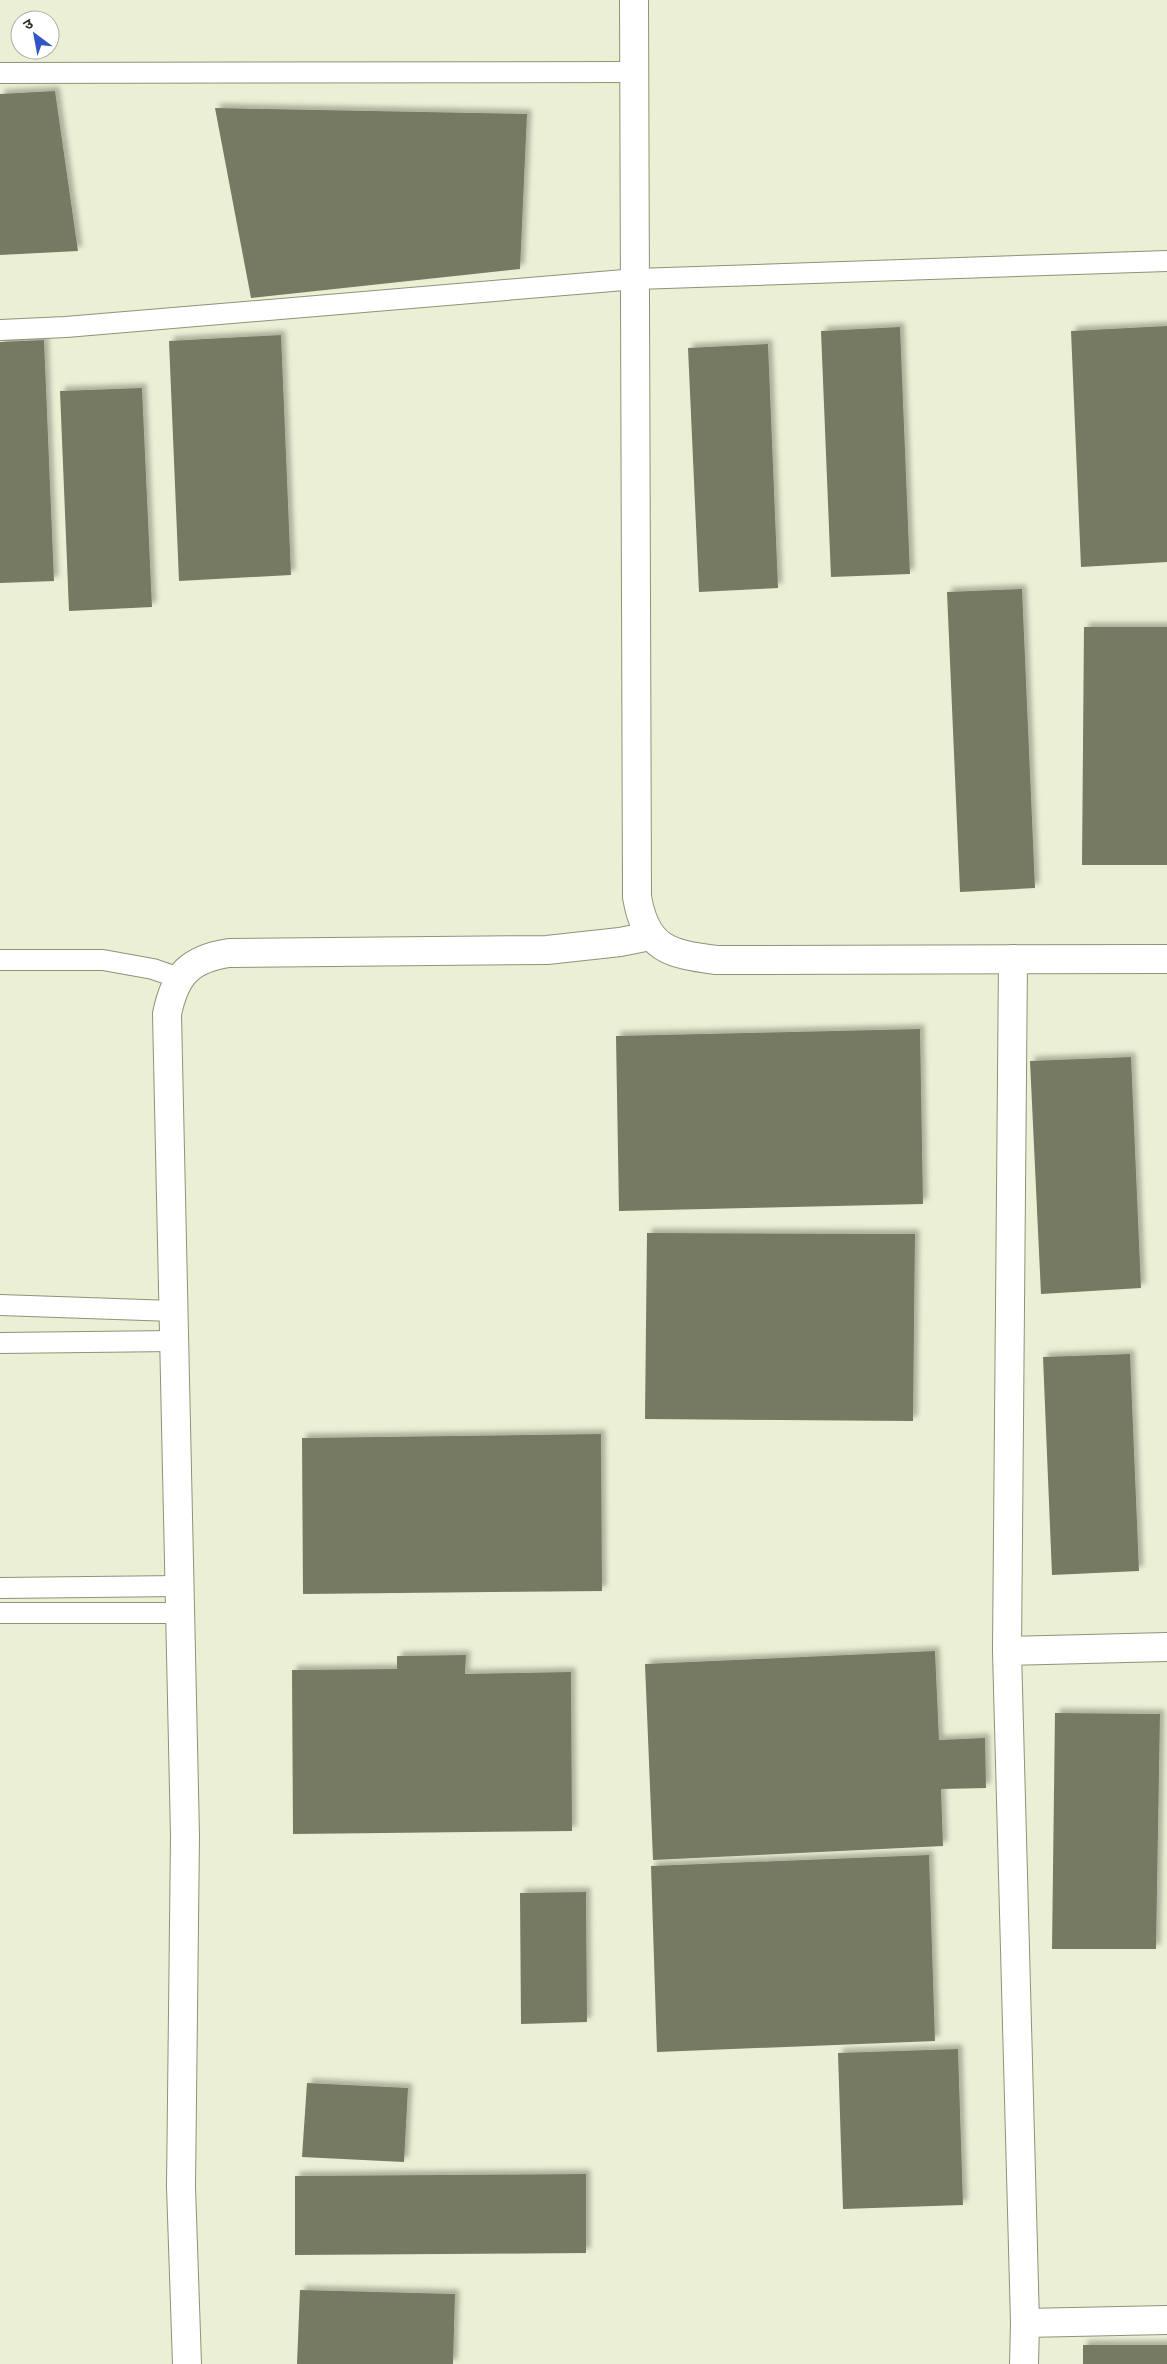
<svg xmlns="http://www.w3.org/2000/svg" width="1167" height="2364" font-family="Barlow,'Noto Sans Devanagari',sans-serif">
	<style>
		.building { fill: #767a62; filter: url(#shadow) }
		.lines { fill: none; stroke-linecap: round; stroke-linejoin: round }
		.lane-casing { stroke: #8e9279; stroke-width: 22 }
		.street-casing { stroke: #8e9279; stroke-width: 30 }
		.secondary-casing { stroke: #8e9279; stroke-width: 30 }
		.lane { stroke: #fff; stroke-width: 20 }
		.street { stroke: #fff; stroke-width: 28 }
		.secondary { stroke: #fff; stroke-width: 28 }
	</style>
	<defs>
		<filter id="shadow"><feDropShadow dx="4.5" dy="-4.5" stdDeviation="2.5" flood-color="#0004"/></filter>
	</defs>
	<rect width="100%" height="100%" fill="#ebf0d5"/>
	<path class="building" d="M55,91L78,251L0,255V94Z
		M215,108L527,114L520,269L251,298Z
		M1167,326V562L1081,567L1071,331Z
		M900,327L910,574L831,577L821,331Z
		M281,335L291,575L179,581L169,341Z
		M44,340L54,581L0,583V342Z
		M768,344L778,588L699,592L688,348Z
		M142,388L152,607L69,611L60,391Z
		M1022,589L1035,888L960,892L947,592Z
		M1084,627H1167V865H1082Z
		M920,1029L923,1204L619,1211L616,1036Z
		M1131,1057L1141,1288L1041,1294L1030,1061Z
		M647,1233L915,1234L913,1421L645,1419Z
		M1130,1354L1139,1571L1052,1575L1043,1357Z
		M601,1434L602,1591L303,1594L302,1438Z
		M935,1651L939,1740L985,1738L986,1788L941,1789L943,1846L653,1860L645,1664Z
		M466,1655L465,1674L571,1672L572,1831L293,1834L292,1670L397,1669V1656Z
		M1055,1713L1160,1714L1156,1949H1052Z
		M929,1855L935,2041L657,2052L651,1866Z
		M586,1892L587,2022L521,2024L520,1893Z
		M958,2049L963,2205L843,2209L838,2053Z
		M307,2083L408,2088L404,2162L302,2157Z
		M586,2174V2253L295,2255V2176Z
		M300,2290L455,2294L453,2364H297Z
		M1083,2345H1167V2364H1083Z"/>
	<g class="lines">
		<g class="lane-casing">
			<path id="lane" d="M0,73L635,72
				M0,330L66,327L636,279L1167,261
				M0,960H103L153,969L179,978
				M0,1305L173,1311
				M0,1343L174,1341
				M0,1588L179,1586
				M0,1613H179"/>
		</g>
		<g class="street-casing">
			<path id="street" d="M1013,959L1007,1651L1025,2323L1024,2364
				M1007,1651L1167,1647
				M1025,2323L1167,2320
				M187,2364L181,2187L185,1836L167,1014C175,975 189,959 229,953L547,950L620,942L650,936"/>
		</g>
		<g class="secondary-casing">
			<path id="secondary" d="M634,0L637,897C646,949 669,954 716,960L1167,959"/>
		</g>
		<use href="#lane" class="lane"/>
		<use href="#street" class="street"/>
		<use href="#secondary" class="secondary"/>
	</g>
	<g transform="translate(35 35) rotate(328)"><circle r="24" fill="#ffffff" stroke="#acada9"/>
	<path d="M0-4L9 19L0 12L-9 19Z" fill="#3056c6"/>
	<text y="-8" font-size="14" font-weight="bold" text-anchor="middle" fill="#2f3127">उ</text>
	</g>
</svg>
